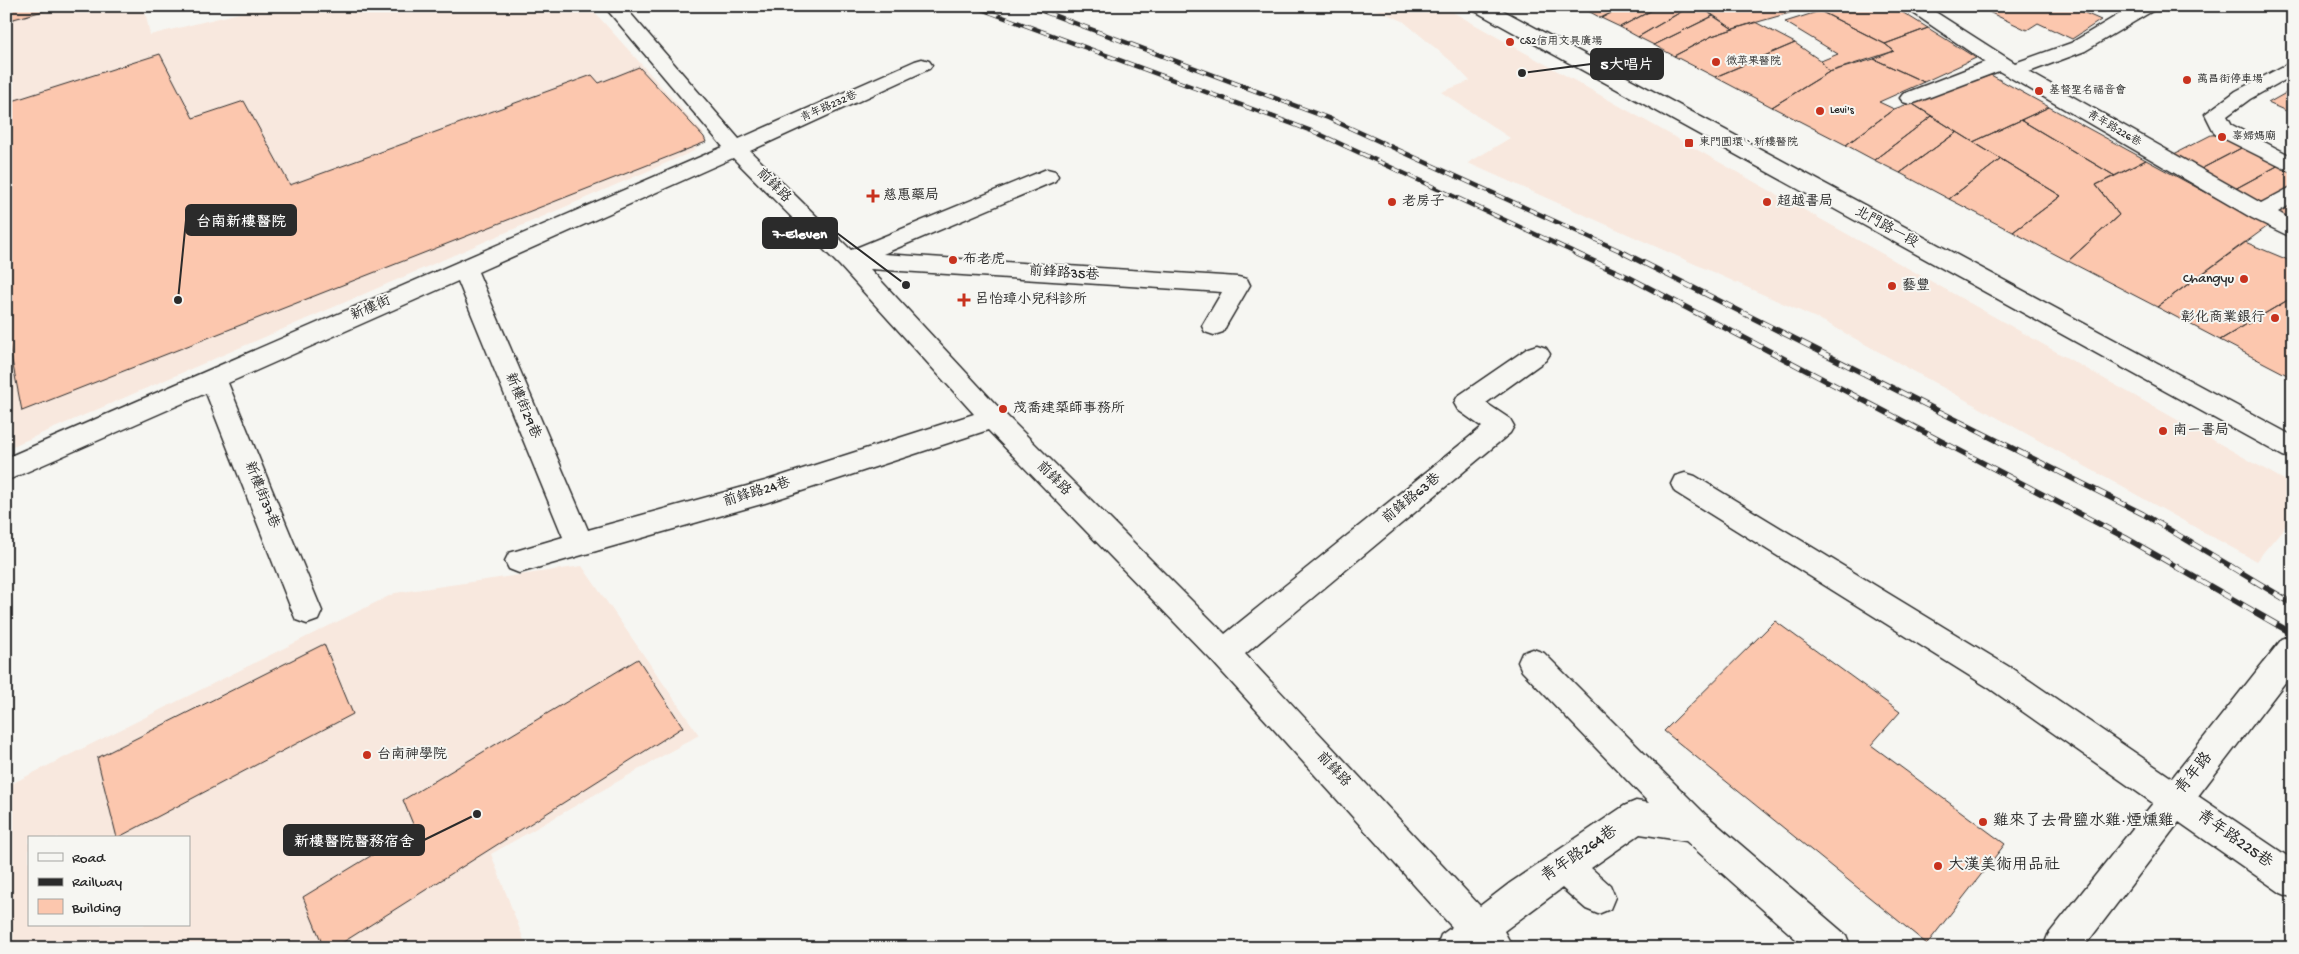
<svg xmlns="http://www.w3.org/2000/svg" width="2299" height="954" font-family="'Gochi Hand','LXGW WenKai TC',sans-serif">
	<style>
		.built { fill: #f8e8de; fill-rule: evenodd }
		.building { fill: #fcc7ae; stroke: #2b2b2b }
		.lines { fill: none; stroke-linecap: round; stroke-linejoin: round }
		.minor-casing { stroke: #2b2b2b; stroke-width: 3 }
		.minor { fill: #f6f6f2; fill-rule: evenodd }
		.rail-far2-casing { stroke: #2b2b2b; stroke-width: 4.5 }
		.rail-far1-casing { stroke: #2b2b2b; stroke-width: 5.5 }
		.rail-casing { stroke: #2b2b2b; stroke-width: 6 }
		.rail-far2 { stroke: #f6f6f2; stroke-width: 3; stroke-dasharray: 9; stroke-linecap: butt }
		.rail-far1 { stroke: #f6f6f2; stroke-width: 4; stroke-dasharray: 11; stroke-linecap: butt }
		.rail { stroke: #f6f6f2; stroke-width: 4.5; stroke-dasharray: 13; stroke-linecap: butt }
		.poi-dot { fill: #c8321e; stroke: #f6f6f2; stroke-width: 2 }
		.labels { text-anchor: middle; dominant-baseline: central; stroke-width: 4; stroke-linejoin: round; paint-order: stroke }
		.far-poi-label { font-size: 11px; fill: #2b2b2b; stroke: #f6f6f2; text-anchor: start }
		.far-street-label { font-size: 11px; fill: #2b2b2b; stroke: #f6f6f2 }
		.street-label { font-size: 14px; fill: #2b2b2b; stroke: #f6f6f2 }
		.poi-label { font-size: 14px; fill: #2b2b2b; stroke: #f6f6f2; text-anchor: start }
		.near-street-label { font-size: 16px; fill: #2b2b2b; stroke: #f6f6f2 }
		.near-poi-label { font-size: 16px; fill: #2b2b2b; stroke: #f6f6f2; text-anchor: start }
		.leader { fill: none; stroke: #2b2b2b; stroke-width: 2 }
		.callout-dot { fill: #2b2b2b; stroke: #f6f6f2; stroke-width: 2 }
		.callout { fill: #2b2b2b; stroke: #2b2b2b; stroke-width: 2 }
		.callout-label { font-size: 15px; text-anchor: middle; font-weight: bold; fill: #fff }
	</style>
	<rect width="100%" height="100%" fill="#f6f6f2"/>
	<filter id="ink" filterUnits="userSpaceOnUse"><feTurbulence type="fractalNoise" baseFrequency=".02" numOctaves="2"/><feDisplacementMap in="SourceGraphic" scale="10" xChannelSelector="R" yChannelSelector="G"/><feConvolveMatrix kernelMatrix="1 2 1 2 8 2 1 2 1" color-interpolation-filters="sRGB"/></filter>
	<g filter="url(#ink)">
		<path class="built" d="M6,6H144L150,35L247,11L246,6H589L704,134L694,151L6,449Z
			M1368,6H1442L2293,485V517L2256,561L1825,322L1468,163L1510,138L1441,92L1470,81L1451,61L1403,21Z
			M582,566L699,735L491,854L527,948H6V775L9,785L395,593ZM29,838H189V925H29Z"/>
		<path class="building" d="M6,6H62L6,21Z
			M1579,6H1625L1601,18Z
			M1625,6H1660L1620,27L1601,18Z
			M1660,6H1691L1638,37L1620,27Z
			M1691,6H1700L1713,16L1654,45L1638,37Z
			M1700,6H1794L1800,10L1733,29Z
			M1831,6H1892L1928,28L1885,44L1820,11Z
			M1976,6H2069L2101,20L2072,39L2038,23L2027,30Z
			M1820,11L1885,44L1894,51L1829,72L1821,61L1838,54L1785,22Z
			M1713,16L1733,29L1712,36L1674,56L1654,45Z
			M1755,22L1795,43L1715,77L1674,56L1712,36Z
			M1928,28L1976,58L1924,82L1874,59L1894,51L1885,44Z
			M1795,43L1821,61L1829,72L1772,107L1715,77Z
			M160,54L193,118L244,101L290,185L592,75L599,83L639,67L704,137L706,142L22,411L6,330V103Z
			M1874,59L1924,82L1879,102L1894,109L1846,145L1772,107L1829,72Z
			M1991,75L2049,107L1973,142L1911,103Z
			M2293,89V114L2268,103Z
			M1911,103L1932,116L1874,160L1846,145L1894,109Z
			M2049,107L2146,160L2115,176L2021,120Z
			M1932,116L1957,132L1900,173L1874,160Z
			M2021,120L2115,176L2096,185L2119,215L2068,261L2013,232L2061,196L1973,142Z
			M1957,132L2001,159L1949,199L1900,173Z
			M2226,134L2247,145L2199,170L2172,155L2211,135Z
			M2247,145L2281,164L2233,190L2199,170Z
			M2001,159L2061,196L2013,232L1949,199Z
			M2146,160L2268,226L2157,307L2068,261L2119,215L2096,185Z
			M2281,164L2293,170V188L2261,205L2233,190Z
			M2293,198V223L2272,212Z
			M2245,242L2293,262V297L2220,340L2157,307Z
			M2293,297V378L2220,340Z
			M1775,621L1900,712L1871,745L2005,844L1927,944L1664,731Z
			M324,644L353,714L117,838L97,758Z
			M638,659L683,727L334,948H324L303,897L415,829L403,800Z
			M251,940L254,948H238Z"/>
		<g class="lines">
			<g class="minor-casing">
				<path id="minor" d="M604,6H624L739,139L915,61L922,59L929,61L932,65L929,69L750,151L851,250L1047,169L1055,171L1058,176L1055,181L883,254L1238,277L1247,279L1250,285L1226,326L1223,332L1214,335L1205,332L1202,326L1222,292L870,269L1002,411L1225,634L1482,427L1458,410L1454,403L1458,396L1528,348L1537,345L1546,348L1550,354L1546,360L1486,403L1510,419L1514,426L1510,433L1245,654L1480,906L1510,883L1624,806L1636,801L1649,803L1522,671L1518,662L1522,653L1533,649L1544,653L1706,815L1846,935L1851,948H1806L1686,841L1640,834L1591,868L1610,885L1615,897L1610,909L1598,914L1586,909L1562,888L1504,931L1513,948H1436L1441,935L1452,927L1213,662L988,430L765,503L519,573L509,569L505,561L509,553L563,537L458,281L228,383L322,611L318,620L307,624L296,620L292,611L206,393L6,481V458L723,147ZM733,158L840,266L974,414L765,481L588,530L478,272Z
					M1471,6H1495L2293,436V459L2283,456L1473,10Z
					M1903,6H1926L2015,63L2071,43L2133,6H2156L2154,10L2085,51L2029,72L2261,203L2293,186V203L2278,212L2293,221V238L2252,218L1999,71L1917,102L1910,104L1903,102L1900,98L1903,94L1985,62Z
					M2293,61V75L2250,99L2227,116L2232,125L2293,157V173L2215,134L2205,114L2236,91Z
					M1685,473L1695,476L2011,668L2172,778L2282,639L2293,635V672L2198,796L2293,860V898L2281,893L2179,822L2083,948H2043L2048,935L2153,803L1989,688L1675,492L1671,484L1675,476Z"/>
			</g>
			<use href="#minor" class="minor"/>
			<g class="rail-far2-casing">
				<path id="rail-far2" d="M973,6L1317,133L1578,254
					M1029,6L1328,118L1627,254"/>
			</g>
			<g class="rail-far1-casing">
				<path id="rail-far1" d="M1575,253L1630,278L2126,538L2177,567
					M1624,253L2143,514L2232,567"/>
			</g>
			<g class="rail-casing">
				<path id="rail" d="M2175,566L2293,634
					M2230,566L2293,604"/>
			</g>
			<use href="#rail-far2" class="rail-far2"/>
			<use href="#rail-far1" class="rail-far1"/>
			<use href="#rail" class="rail"/>
		</g>
	</g>
	<g class="poi-dot">
		<circle cx="1510" cy="42" r="5"/>
		<circle cx="1716" cy="62" r="5"/>
		<circle cx="2187" cy="80" r="5"/>
		<circle cx="2039" cy="91" r="5"/>
		<circle cx="1820" cy="111" r="5"/>
		<circle cx="2222" cy="137" r="5"/>
		<rect x="1684" y="138" width="10" height="10" rx="2.5"/>
		<path d="M870.5 188.5h5v5h5v5h-5v5h-5v-5h-5v-5h5z"/>
		<circle cx="1392" cy="202" r="5"/>
		<circle cx="1767" cy="202" r="5"/>
		<circle cx="953" cy="260" r="5"/>
		<circle cx="2244" cy="279" r="5"/>
		<circle cx="1892" cy="286" r="5"/>
		<path d="M961.5 292.5h5v5h5v5h-5v5h-5v-5h-5v-5h5z"/>
		<circle cx="2275" cy="318" r="5"/>
		<circle cx="1003" cy="409" r="5"/>
		<circle cx="2163" cy="431" r="5"/>
		<circle cx="367" cy="755" r="5"/>
		<circle cx="1983" cy="822" r="5"/>
		<circle cx="1938" cy="866" r="5"/>
	</g>
	<g class="labels">
		<g class="far-poi-label">
			<text x="1520" y="42">CS2信用文具廣場</text>
			<text x="1726" y="62">微苹果醫院</text>
			<text x="2197" y="80">萬昌街停車場</text>
			<text x="2049" y="91">基督聖名福音會</text>
			<text x="1830" y="111">Levi's</text>
			<text x="2232" y="137">辜婦媽廟</text>
			<text x="1699" y="143">東門圓環、新樓醫院</text>
		</g>
		<g class="far-street-label">
			<text transform="translate(829 107) rotate(-24)">青年路232巷</text>
			<text transform="translate(2114 129) rotate(30)">青年路226巷</text>
		</g>
		<g class="street-label">
			<text transform="translate(773 186) rotate(45)">前鋒路</text>
			<text transform="translate(1886 228) rotate(29)">北門路一段</text>
			<text transform="translate(1064 274) rotate(4)">前鋒路35巷</text>
			<text transform="translate(371 309) rotate(-24)">新樓街</text>
			<text transform="translate(522 406) rotate(67)">新樓街29巷</text>
			<text transform="translate(1053 479) rotate(45)">前鋒路</text>
			<text transform="translate(757 493) rotate(-17)">前鋒路24巷</text>
			<text transform="translate(261 495) rotate(68)">新樓街37巷</text>
			<text transform="translate(1412 499) rotate(-39)">前鋒路63巷</text>
			<text transform="translate(1333 770) rotate(47)">前鋒路</text>
		</g>
		<g class="poi-label">
			<text x="883" y="196">慈惠藥局</text>
			<text x="1402" y="202">老房子</text>
			<text x="1777" y="202">超越書局</text>
			<text x="963" y="260">布老虎</text>
			<text x="2234" y="279" text-anchor="end">Changyu</text>
			<text x="1902" y="286">藝豐</text>
			<text x="975" y="300">呂怡璋小兒科診所</text>
			<text x="2265" y="318" text-anchor="end">彰化商業銀行</text>
			<text x="1013" y="409">茂喬建築師事務所</text>
			<text x="2173" y="431">南ㄧ書局</text>
			<text x="377" y="755">台南神學院</text>
		</g>
		<g class="near-street-label">
			<text transform="translate(2195 774) rotate(-51)">青年路</text>
			<text transform="translate(2234 840) rotate(35)">青年路225巷</text>
			<text transform="translate(1580 855) rotate(-34)">青年路264巷</text>
		</g>
		<g class="near-poi-label">
			<text x="1993" y="822">雞來了去骨鹽水雞·煙燻雞</text>
			<text x="1948" y="866">大漢美術用品社</text>
		</g>
	</g>
	<path class="leader" d="M1522 73L1591 64M178 300L186 220M906 285L837 233M477 814L424 840"/>
	<g class="callout-dot">
		<circle cx="1522" cy="73" r="5"/>
		<circle cx="178" cy="300" r="5"/>
		<circle cx="906" cy="285" r="5"/>
		<circle cx="477" cy="814" r="5"/>
	</g>
	<g class="callout">
		<rect x="1591" y="49" width="72" height="30" rx="5"/>
		<rect x="186" y="205" width="110" height="30" rx="5"/>
		<rect x="763" y="218" width="74" height="30" rx="5"/>
		<rect x="284" y="825" width="140" height="30" rx="5"/>
	</g>
	<g class="callout-label">
		<text x="1627" y="69">5大唱片</text>
		<text x="241" y="226">台南新樓醫院</text>
		<text x="800" y="238">7-Eleven</text>
		<text x="354" y="846">新樓醫院醫務宿舍</text>
	</g>
	<rect width="2299" height="954" fill="none" stroke="#f6f6f2" stroke-width="25"/>
	<rect x="12" y="12" width="2274" height="929" fill="none" stroke="#2b2b2b" stroke-width="2" filter="url(#ink)"/>
	<rect x="28" y="836" width="162" height="90" fill="#f6f6f2" stroke="#a5a5a2"/>
	<rect x="38" y="853" width="25" height="8" fill="#f6f6f2" stroke="#a5a5a2"/>
	<text x="72" y="862" font-size="15" fill="#2b2b2b">Road</text>
	<rect x="38" y="878" width="25" height="8" fill="#2b2b2b" stroke="#a5a5a2"/>
	<text x="72" y="886" font-size="15" fill="#2b2b2b">Railway</text>
	<rect x="38" y="899" width="25" height="15" fill="#fcc7ae" stroke="#a5a5a2"/>
	<text x="72" y="912" font-size="15" fill="#2b2b2b">Building</text>
</svg>
